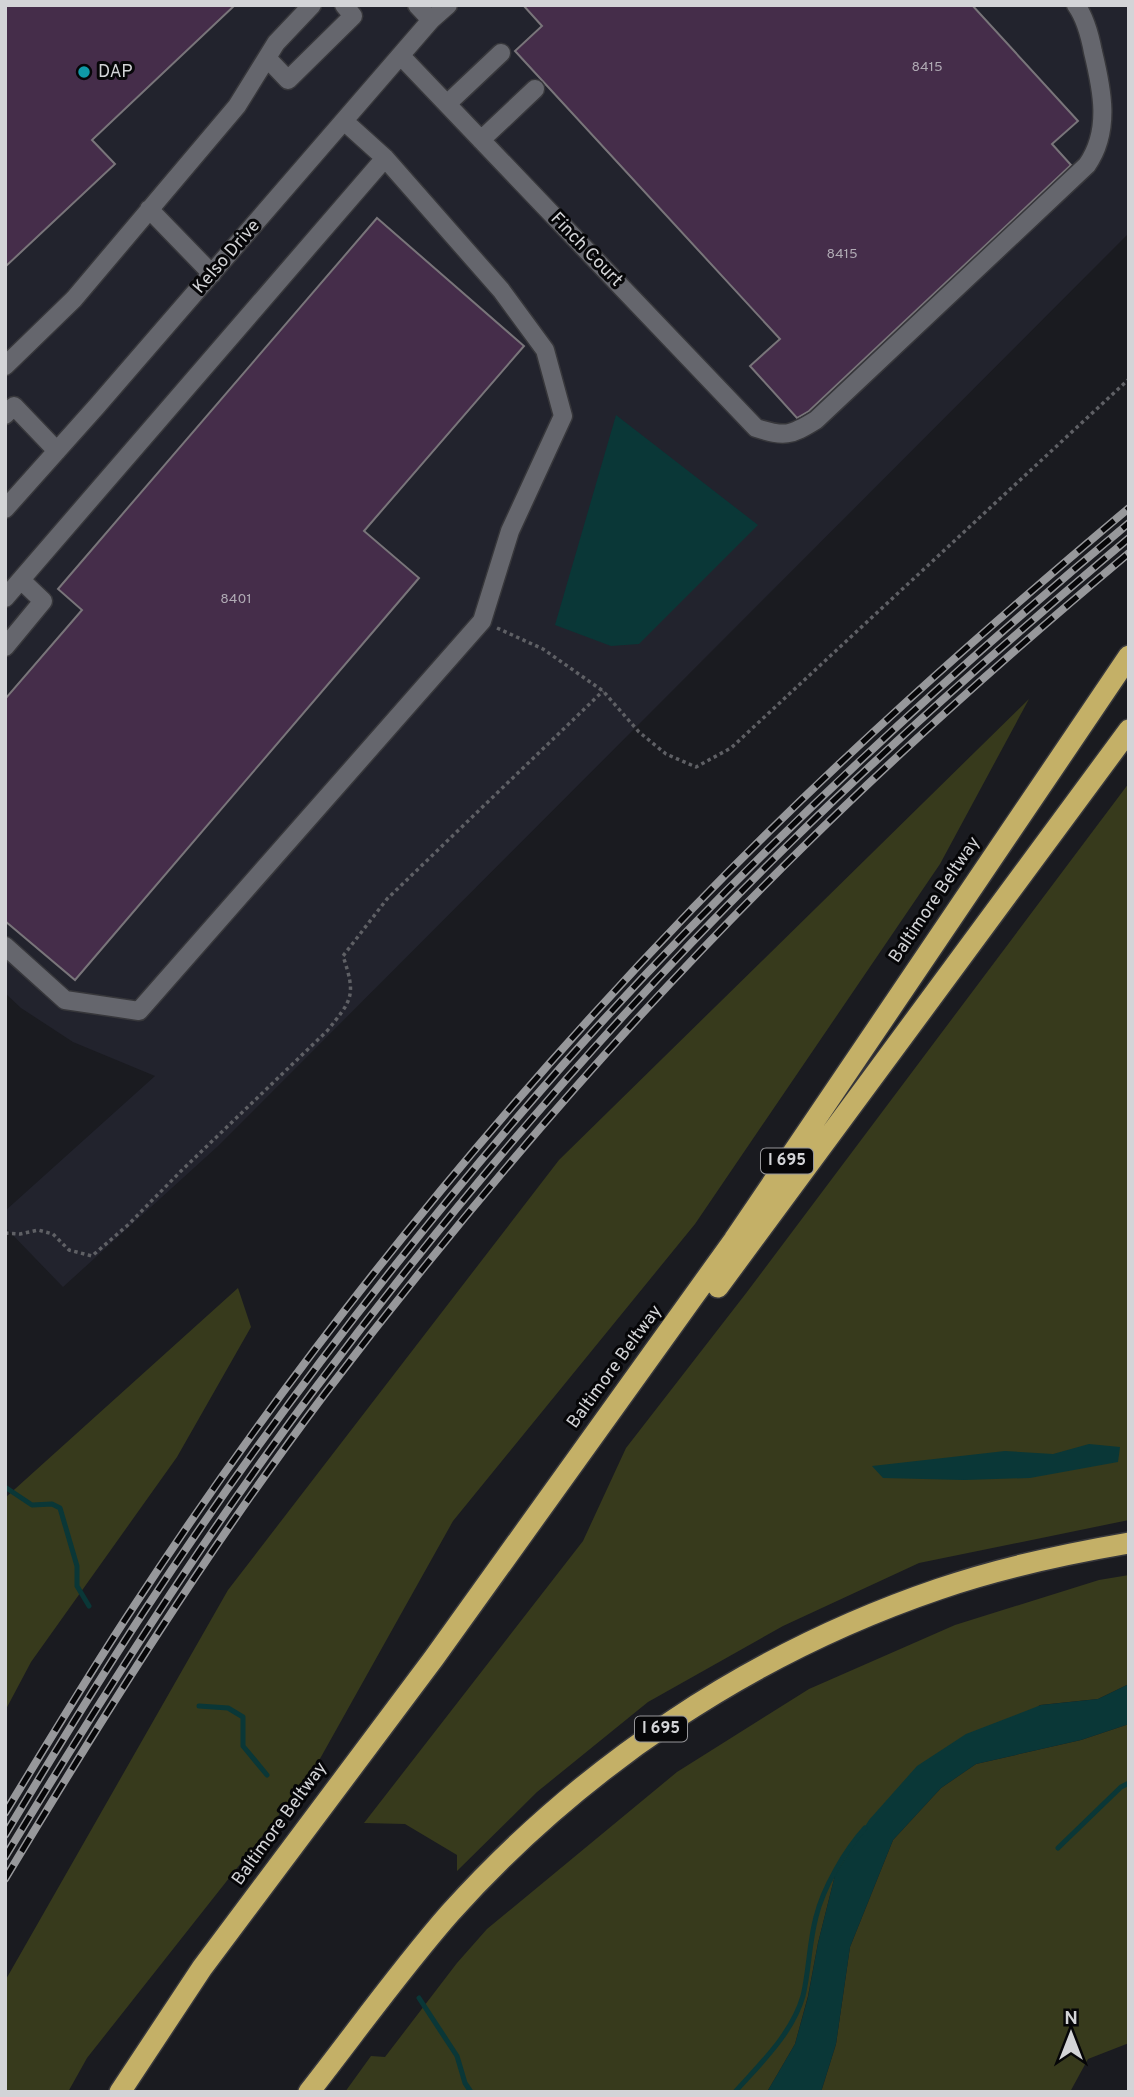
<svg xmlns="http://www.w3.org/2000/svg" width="1134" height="2097" font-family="Overpass,sans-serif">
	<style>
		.built { fill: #22232d }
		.green { fill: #373a1c }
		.water { fill: #0a3737 }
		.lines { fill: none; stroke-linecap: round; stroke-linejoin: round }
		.stream { stroke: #0a3737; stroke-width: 5 }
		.building { fill: #452d4a; stroke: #79757a; stroke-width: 2 }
		.minor-casing { stroke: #37373b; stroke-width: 21 }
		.highway-casing { stroke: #37373b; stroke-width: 24 }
		.path { stroke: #5f6065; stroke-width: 3.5; stroke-dasharray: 3.5 3.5; stroke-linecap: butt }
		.minor { stroke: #65666d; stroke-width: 18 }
		.highway { stroke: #c4b067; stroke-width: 21 }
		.rail-casing { stroke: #97989b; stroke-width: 8 }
		.rail { stroke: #060608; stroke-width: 5; stroke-dasharray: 16; stroke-linecap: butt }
		.culture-dot { fill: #0f9aa8; stroke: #060608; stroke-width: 2.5 }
		.labels { text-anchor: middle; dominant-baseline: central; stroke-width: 6; stroke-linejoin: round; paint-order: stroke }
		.number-label { font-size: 14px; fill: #b0aab4 }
		.shield { fill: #060608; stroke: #969699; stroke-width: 2 }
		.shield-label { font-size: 16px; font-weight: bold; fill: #d3d4d7 }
		.poi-label { font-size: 18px; fill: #d3d4d7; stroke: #060608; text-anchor: start }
		.street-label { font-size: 18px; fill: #d3d4d7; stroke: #060608 }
	</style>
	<rect width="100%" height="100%" fill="#1a1b20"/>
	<path class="built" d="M5,5H1129V233L217,1147L63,1287L5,1227V1211L155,1076L73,1042L21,1008L5,993Z"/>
	<path class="green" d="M1029,699L940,864L695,1224L453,1521L312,1773L87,2058L68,2092H5V1981L228,1590L559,1160Z
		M1129,783V1520L919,1563L783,1626L648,1702L537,1792L457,1871V1855L405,1824L364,1823L583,1541L626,1448L747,1292Z
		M238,1288L251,1327L177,1457L31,1662L5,1711V1498Z
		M1129,1575V1684L1098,1699L1040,1705L835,1875L818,1943L808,1996L795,2044L767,2092H345L371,2056L385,2057L457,1963L487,1929L677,1772L809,1689L955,1625L1099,1580Z
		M1129,1724V2043L1088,2059L1070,2092H821L836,2044L850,1947L893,1840L941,1788L976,1764L1081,1740Z"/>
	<path class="water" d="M616,415L758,525L639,644L611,646L555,625Z
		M1089,1444L1120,1447L1118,1462L1030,1478L964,1480L883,1478L872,1466L1005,1451L1053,1454Z
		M1129,1684V1724L1081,1740L976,1764L941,1788L893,1840L850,1947L836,2044L821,2092H767L795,2044L808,1997L818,1943L835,1875L869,1820L917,1766L966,1734L1041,1705L1098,1699Z"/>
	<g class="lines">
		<path class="stream" d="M5,1487L32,1505L52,1504L60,1508L77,1566V1586L89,1606
			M199,1706L228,1708L243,1717V1746L267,1775
			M1058,1848L1121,1787L1129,1783
			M419,1998L457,2056L465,2083L471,2092
			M735,2092C760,2064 792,2034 803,1996C809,1971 809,1943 816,1917C823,1888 845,1850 865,1828"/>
	</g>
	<path class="building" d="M5,5H235L92,140L115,164L5,267Z
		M523,5H972L1078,121L1052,144L1071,165L809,411L797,418L750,366L780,339L515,51L542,26Z
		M377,218L524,346L364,531L419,578L75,980L5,921V699L82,610L58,589Z"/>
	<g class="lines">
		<g class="minor-casing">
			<path id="minor" d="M417,5L431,20
				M401,56L756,428C785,437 790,436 816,420L1087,165C1111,131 1102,89 1093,52C1090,36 1086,19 1076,5
				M267,58L288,80L353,16L344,5
				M447,104L501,53
				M481,140L535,89
				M149,209L212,274
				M5,366L74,299L237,106L276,43L312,5
				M5,415L14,406L57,451
				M5,509L97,406L431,20L448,5
				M5,598L385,158
				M5,647L43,601L21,580
				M5,946L65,1000L139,1011L482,621L510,531L563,416L545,350L501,290L385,158L344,121"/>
		</g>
		<g class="highway-casing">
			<path id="highway" d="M718,1287L1129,730
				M120,2092L202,1968L434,1658L734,1240L1129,656
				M309,2092C356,2032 400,1970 450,1913C582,1766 751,1653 939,1589C1000,1568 1065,1554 1129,1543"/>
		</g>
		<path class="path" d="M497,628L543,649L603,691L639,732L666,754L696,767L731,748L1129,379
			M5,1233L20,1234L38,1230L53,1234L69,1250L92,1256L129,1224L181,1171L327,1031C353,999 356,995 343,956L387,899L603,691"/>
		<use href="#minor" class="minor"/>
		<use href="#highway" class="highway"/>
		<g class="rail-casing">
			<path id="rail" d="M5,1813C47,1744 89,1674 134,1606C297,1357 487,1122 693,908C830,766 978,635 1129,508
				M5,1835C50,1760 95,1686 143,1613C269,1421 411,1238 562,1066C736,870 928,691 1129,523
				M5,1857C102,1697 202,1539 314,1390C461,1194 622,1007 797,836C903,732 1015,634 1129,538
				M5,1879C105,1713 208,1549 324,1395C471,1202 630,1017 803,847C907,744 1017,647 1129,553"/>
		</g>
		<use href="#rail" class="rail"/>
	</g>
	<circle class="culture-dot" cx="84" cy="72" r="7"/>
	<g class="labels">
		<g class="number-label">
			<text x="927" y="67">8415</text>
			<text x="842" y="254">8415</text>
			<text x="236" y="599">8401</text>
		</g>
		<g class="shield">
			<rect x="761" y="1148.5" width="52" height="25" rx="5"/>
			<rect x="635" y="1716.5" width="52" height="25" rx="5"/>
		</g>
		<g class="shield-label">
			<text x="787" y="1161">I 695</text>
			<text x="661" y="1729">I 695</text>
		</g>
		<g class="poi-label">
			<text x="98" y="72">DAP</text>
		</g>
		<g class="street-label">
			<text transform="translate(586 250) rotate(46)">Finch Court</text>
			<text transform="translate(227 257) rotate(-49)">Kelso Drive</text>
			<text transform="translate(935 900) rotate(-56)">Baltimore Beltway</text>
			<text transform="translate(615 1367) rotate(-54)">Baltimore Beltway</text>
			<text transform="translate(280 1824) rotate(-54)">Baltimore Beltway</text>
		</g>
	</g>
	<rect width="1134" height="2097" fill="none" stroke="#d3d4d7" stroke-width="14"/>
	<g transform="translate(1071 2034)" stroke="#060608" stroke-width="5" paint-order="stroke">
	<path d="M0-5L12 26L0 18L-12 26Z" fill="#d3d4d7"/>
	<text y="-10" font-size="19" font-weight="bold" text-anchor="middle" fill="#d3d4d7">N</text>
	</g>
</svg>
